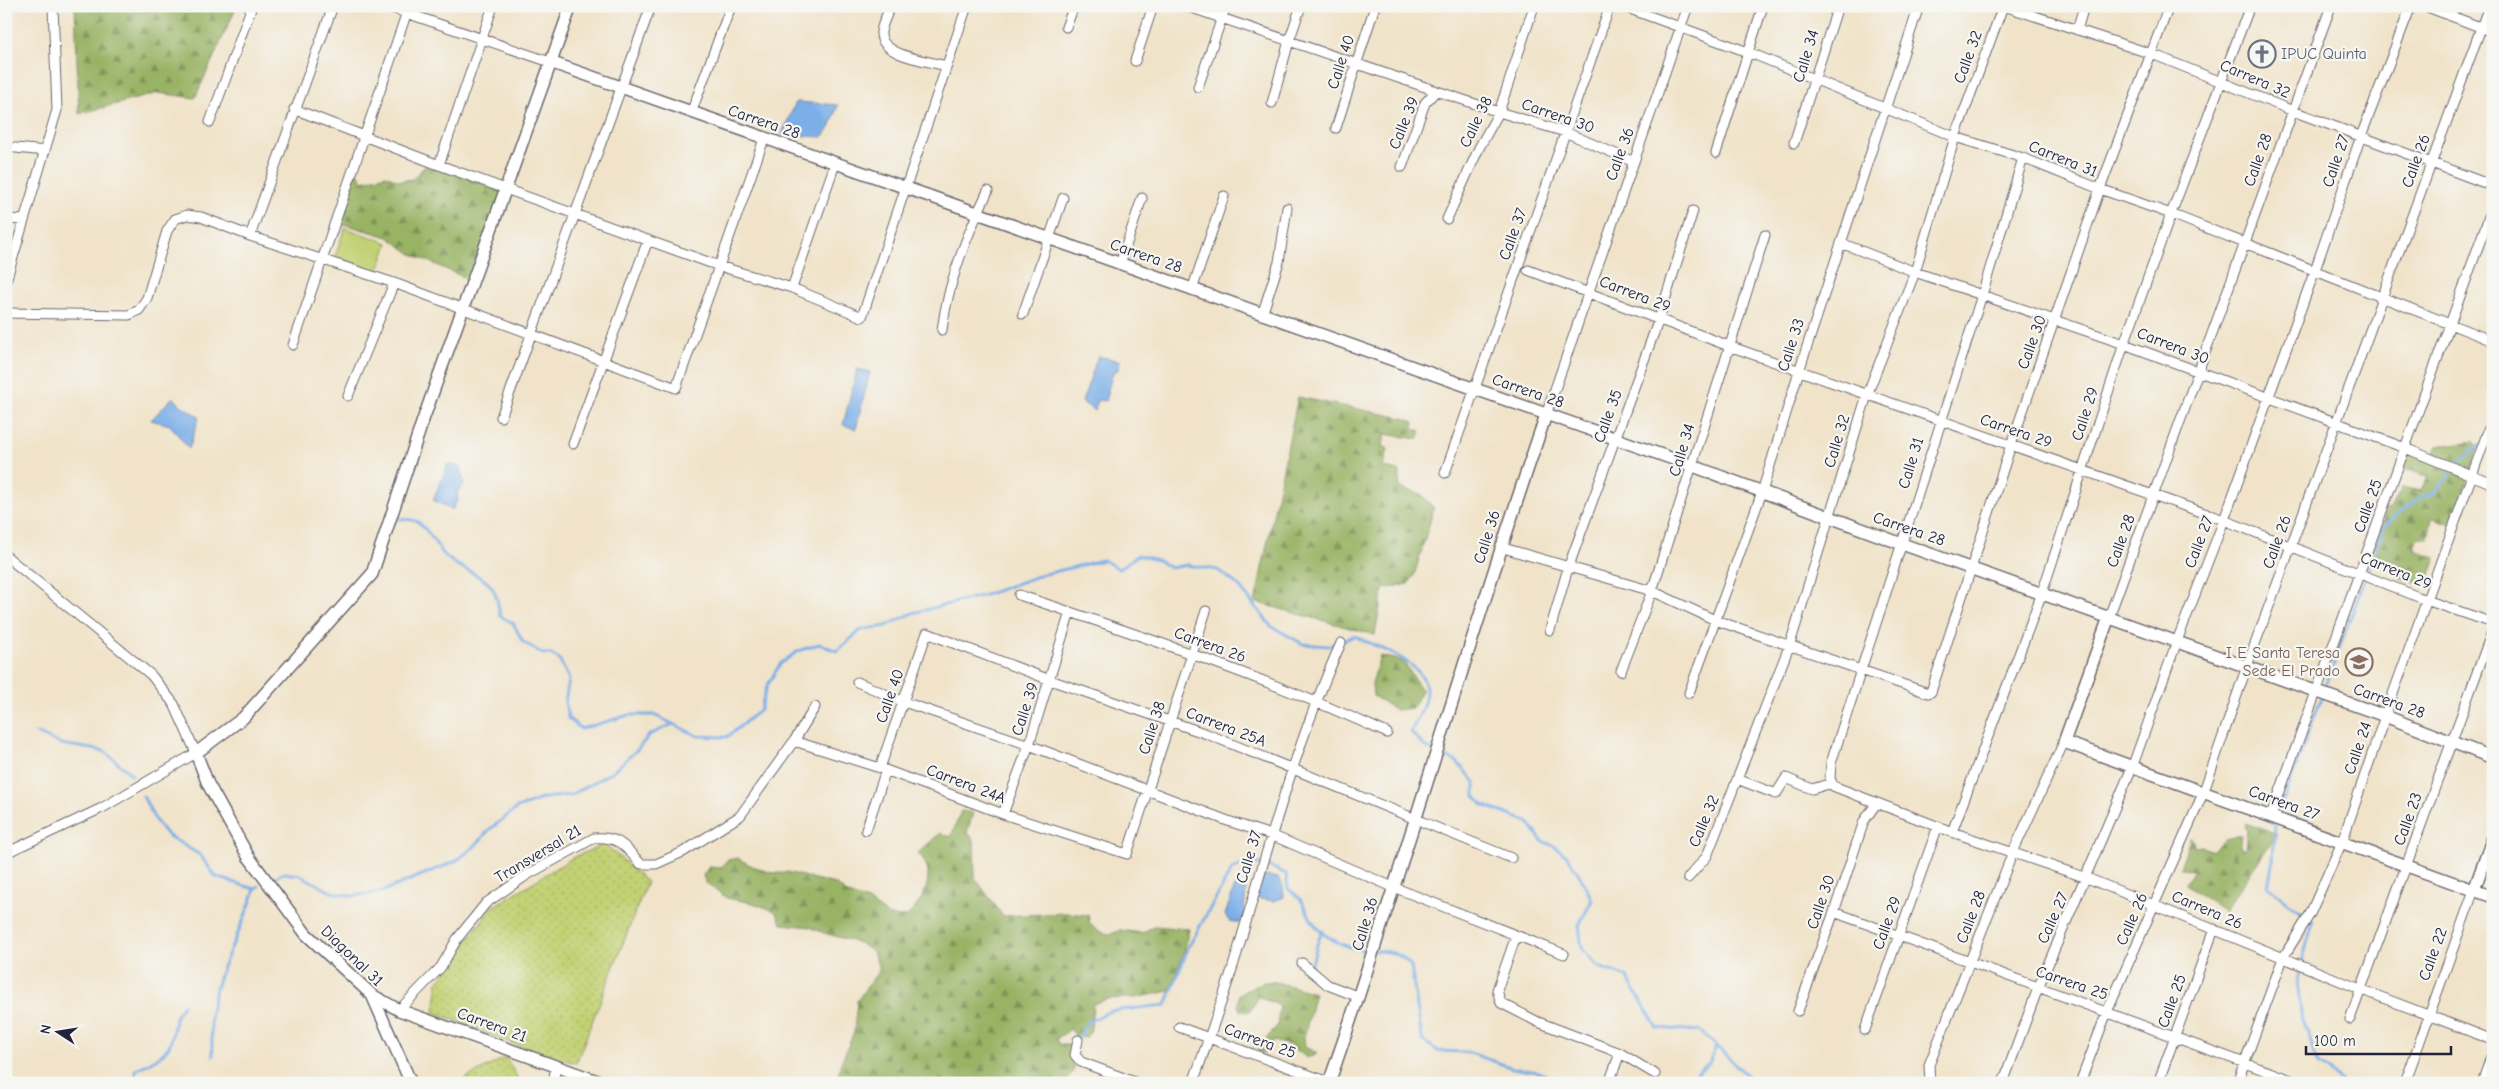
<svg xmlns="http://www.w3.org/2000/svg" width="2499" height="1089" font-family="'Comic Neue',sans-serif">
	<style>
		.grass { fill: url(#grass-dots); stroke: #727a57 }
		.forest { fill: url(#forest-firs); stroke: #5e6a50 }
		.park { fill: #c2d173; stroke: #727a57 }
		.water { fill: #7cafe8; stroke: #4f6892 }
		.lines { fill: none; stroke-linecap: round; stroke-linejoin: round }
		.stream { stroke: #7cafe8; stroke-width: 3 }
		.street-casing { stroke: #6a666d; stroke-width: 11 }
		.secondary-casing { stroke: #6a666d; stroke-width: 14 }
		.street { stroke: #fff; stroke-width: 9 }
		.secondary { stroke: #fff; stroke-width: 11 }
		.labels { text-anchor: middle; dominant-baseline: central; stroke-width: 4.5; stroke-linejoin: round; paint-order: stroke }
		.worship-label { font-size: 16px; fill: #5b616d; stroke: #f6f6f2; text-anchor: start }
		.street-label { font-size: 16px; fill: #22223b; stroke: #f6f6f2 }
		.education-label { font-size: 16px; fill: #785e54; stroke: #f6f6f2; text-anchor: end }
	</style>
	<defs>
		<pattern id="grass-dots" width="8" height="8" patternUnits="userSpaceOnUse" patternTransform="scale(1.25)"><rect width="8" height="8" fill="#c2d173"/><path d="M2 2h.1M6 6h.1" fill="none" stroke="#a6b364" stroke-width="1.8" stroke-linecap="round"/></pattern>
		<pattern id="forest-firs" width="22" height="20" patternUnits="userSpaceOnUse" patternTransform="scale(1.25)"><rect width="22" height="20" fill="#99b365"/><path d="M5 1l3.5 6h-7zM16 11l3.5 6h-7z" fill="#7c9154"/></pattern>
	</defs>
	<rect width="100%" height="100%" fill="#f6f6f2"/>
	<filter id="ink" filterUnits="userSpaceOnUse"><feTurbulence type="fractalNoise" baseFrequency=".02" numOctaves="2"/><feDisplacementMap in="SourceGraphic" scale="10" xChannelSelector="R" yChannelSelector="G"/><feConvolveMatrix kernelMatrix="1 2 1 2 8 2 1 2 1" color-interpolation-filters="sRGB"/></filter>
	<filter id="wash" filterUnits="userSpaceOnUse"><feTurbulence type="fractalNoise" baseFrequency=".0096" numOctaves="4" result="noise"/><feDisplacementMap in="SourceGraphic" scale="20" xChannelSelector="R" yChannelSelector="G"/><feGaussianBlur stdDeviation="1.12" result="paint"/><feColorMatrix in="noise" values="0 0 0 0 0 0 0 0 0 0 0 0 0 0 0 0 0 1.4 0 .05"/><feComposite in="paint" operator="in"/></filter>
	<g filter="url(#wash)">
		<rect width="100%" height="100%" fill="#f0e3c9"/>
		<path class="grass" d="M605,844L647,882L576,1063L539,1054L434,1012L438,982L491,908L574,857Z
			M506,1057L520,1083H457Z"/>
		<path class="forest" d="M75,6H237L195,98L158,93L79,114Z
			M425,166L445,170L503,191L470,280L412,254L388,237L347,225L334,226L354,167L363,181L386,175L400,181L413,179Z
			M1298,397L1403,418L1414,422L1413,429L1421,431L1418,439L1385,434L1383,446L1388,449L1383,467L1400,472L1399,488L1421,494L1434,508L1414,576L1408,584L1383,589L1375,635L1255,602Z
			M2474,441L2478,449L2452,524L2432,518L2428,538L2418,537L2414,549L2436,558L2427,583L2409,582L2400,578V564L2373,554L2386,510L2391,509L2402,487L2421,491L2428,476L2401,468L2406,454H2434L2438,446Z
			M1380,656L1403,661L1422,691L1412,708L1396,710L1373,696L1372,684Z
			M961,811L973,813L967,832L974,840L975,878L1003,916L1066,913L1088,915L1090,924C1100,932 1107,938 1120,930L1142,933L1154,926L1189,929L1185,950L1170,991L1135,998L1108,999L1093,1004L1091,1030L1086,1038L1075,1036L1071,1029L1056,1039L1060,1045H1071L1074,1069L1065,1083H836L841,1063L854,1032L857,1001L880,969L873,952L859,943L824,933L810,927L782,924L775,911L753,903L727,898L705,882L703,875L709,867L721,868L728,860L738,858C750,866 774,877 787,872L835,884L848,894L868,901L889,916L906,917C925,901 938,872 918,853L940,833L951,837Z
			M2245,823L2277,834L2224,911L2185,884L2194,870L2180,869L2190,838L2193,840L2194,847L2202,846L2213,850L2225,839L2241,835L2239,848L2245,849L2247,830Z
			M1263,982H1276L1315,993L1304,1037L1305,1047L1317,1053L1307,1058L1290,1045L1273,1041L1264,1053L1257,1050L1277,1026L1280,1006L1259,997L1249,1012L1240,1011L1238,1005L1239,994Z"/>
		<path class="park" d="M345,228L388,243L378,272L335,257Z"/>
		<path class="water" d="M796,102L838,105L830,128L822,137L782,134Z
			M1098,356L1120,361L1118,370L1113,372L1105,401L1097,400L1095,411L1082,402Z
			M857,369L870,372L856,429L843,425Z
			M173,397L182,406L199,417L189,449L170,425L151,420Z
			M448,464L461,467L464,485L457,492L458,500L452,510L433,500Z
			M1264,876L1278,878L1283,886L1284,897L1274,901L1254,898Z
			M1235,886L1246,890L1243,923L1229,921L1225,915Z"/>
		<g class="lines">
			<path class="stream" d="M400,519C405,520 414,519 418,522C433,533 435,549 450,560C462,570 477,572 489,584C497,592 498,604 500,616L513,623L523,642L543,654H551L559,659L569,679L565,702L568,718L581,729L629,715H654L698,736L727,737L760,710L767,686L780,664L798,651L819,644L837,651L861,630L886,626L913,613L985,595L1041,575L1103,560L1119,569L1138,555L1157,560L1171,568L1187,565L1218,570L1238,585L1271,626L1303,644L1329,646L1354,636C1374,646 1424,661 1426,689C1427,703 1417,720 1411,732L1424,746L1457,762L1475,782V796L1483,805L1528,822L1542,841L1554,846L1568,857L1583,881L1592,900L1579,925L1582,949L1599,967L1627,977L1657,1028L1700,1031L1746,1074L1750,1083
				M36,733L61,744L104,751L132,775
				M143,796L155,820L167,835L200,855L216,877L255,889L259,886
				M275,877L284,873L300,875L331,892L352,896L381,892L456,861L474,847L489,830L517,808L545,798L571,795L612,772L638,749L649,735L671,725
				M1376,951C1392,951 1401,954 1411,966L1422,1040L1438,1051L1467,1052L1513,1068L1538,1072L1566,1083
				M1310,968C1316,955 1315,943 1323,931
				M1079,1039L1086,1023L1110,1011L1166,1005L1189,946L1232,869C1256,861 1263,862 1286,874L1288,889C1308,902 1303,909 1315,925C1326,940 1352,950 1370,951
				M213,1056C212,1040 209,1021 212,1006C219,964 243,929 255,889
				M138,1083L135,1070C147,1064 167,1056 171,1041C176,1024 171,1021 183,1005
				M1685,1083L1709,1063L1716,1047
				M2344,1083L2319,1064L2302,1021L2297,980L2313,922L2268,886L2273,861L2275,824L2385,524L2422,496L2432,494L2447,479L2456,463L2481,445"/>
		</g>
	</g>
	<g filter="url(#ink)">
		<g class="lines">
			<g class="street-casing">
				<path id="street" d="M386,6L550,62
					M890,6C888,14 881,25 881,33C880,56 929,61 947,66
					M1186,6L1499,112L1565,132L1634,162
					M1622,6L1748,52L1955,137L2023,158L2100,189L2171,214L2493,341
					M2004,6L2152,54L2293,111L2493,186
					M2425,6L2493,32
					M1066,27L1074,6
					M2077,30L2084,6
					M1135,61L1153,6
					M1198,87L1226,6
					M1272,103L1289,41L1301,6
					M294,109L439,165L719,266L792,288L862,317L967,6
					M691,113L731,6
					M210,122L252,6
					M1336,128L1375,6
					M1794,143L1838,6
					M6,147L45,151
					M1716,153L1763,6
					M2023,158L1982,295L1831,763L1830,778L1833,786L1952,832L2087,878L2360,989L2493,1040
					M439,165L493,6
					M1402,167L1425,103L1436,91
					M6,219L24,220
					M1447,219L1479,148L1499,112L1534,6
					M250,236L333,6
					M1841,243L1915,272L2124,344L2405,448L2493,484
					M1120,264L1142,198
					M1528,270L1729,346L2224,520L2426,600L2493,623
					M6,281L57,110L53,6
					M792,288L835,164
					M1192,290L1224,196
					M6,313L129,315L139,310L147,298L167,231L175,219L187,215L201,217L250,236L394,283L676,388L764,139
					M1023,314L1063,198
					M1262,315L1279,262L1287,208
					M942,330C948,282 967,234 988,191
					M293,345L409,6
					M348,396L394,283
					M1546,415L1688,6
					M501,417L651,6
					M573,444L648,240
					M1445,473L1610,6
					M1500,547L1652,591L1715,620L1928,693L1931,692L2011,445L2100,189L2169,6
					M6,556L151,675L174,704L196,753L102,808L6,853
					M1019,595C1143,636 1267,678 1387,733
					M2109,617L2331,6
					M1550,630L1568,568L1659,319L1693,211
					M1621,671L1652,591L1765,235
					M857,682L904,702L1029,745L1228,821L1271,835L1393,887L1564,954
					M1689,693L1762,492L1799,371L1919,6
					M794,741L880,768L1003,814L1127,854L1206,611
					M880,768L927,633L1050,680L1207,734L1511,858
					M1737,779L1776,794L1786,778L1812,789L1832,783
					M1003,814L1029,745L1070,612
					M2271,816L2493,206
					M866,830L886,770
					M1952,832L2042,593L2124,344L2171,214L2250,6
					M1688,878L1707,856L1790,644L1867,395L1915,272L1955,137L2003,6
					M1834,912L2299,1083
					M1516,936L1497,990L1501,1003L1538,1022L1620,1053L1655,1074
					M1302,963L1328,985L1359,997
					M399,1010L441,967L457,939L486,903L527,875L594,838C620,836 625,847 641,864H656L683,852L740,816L794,741L815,707
					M1798,1011L1834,912L1864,821L1876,804
					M2350,1019L2493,629
					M1179,1027L1331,1083
					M1865,1030L1938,826
					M1078,1040L1075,1055L1081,1062L1137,1083
					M553,1083L556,1066
					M1193,1083C1208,1040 1224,997 1237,953C1268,848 1296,743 1341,643
					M1609,1083L1620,1053
					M1930,1083L1929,1065L2013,852L2064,742
					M2003,1083L2038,988L2133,765L2177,641L2224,520L2315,270L2361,136L2411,6
					M2080,1083L2107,1012L2204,791L2247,666L2489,6
					M2158,1083L2214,929
					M2237,1083L2283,958L2310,914L2342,842L2385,716L2493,417
					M2405,1083L2474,890
					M2482,1083L2493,1051"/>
			</g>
			<g class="secondary-casing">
				<path id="secondary" d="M550,62L1693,466L1902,544L2385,716L2493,758
					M2109,617L2064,742L2493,897
					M2474,890L2493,837
					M372,995L399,1010L603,1083
					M411,1083L372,995L306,934L248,856L208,784L196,753L243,718L372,574L423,420L571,6
					M1329,1083C1406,862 1469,636 1546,415"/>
			</g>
			<use href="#street" class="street"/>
			<use href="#secondary" class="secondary"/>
		</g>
	</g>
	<defs>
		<g id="church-ring" transform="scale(1.4375)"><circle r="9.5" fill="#f6f6f2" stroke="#6b7280" stroke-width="1.5"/><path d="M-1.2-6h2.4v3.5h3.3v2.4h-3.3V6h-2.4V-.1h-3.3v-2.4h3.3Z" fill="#6b7280"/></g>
		<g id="school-ring" transform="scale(1.4375)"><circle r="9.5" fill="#f6f6f2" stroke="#8d6e63" stroke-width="1.5"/><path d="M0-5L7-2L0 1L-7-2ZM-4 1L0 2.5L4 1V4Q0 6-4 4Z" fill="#8d6e63"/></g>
	</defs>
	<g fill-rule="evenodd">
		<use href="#church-ring" x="2262" y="54"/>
		<use href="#school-ring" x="2359" y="662"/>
	</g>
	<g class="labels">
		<g class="worship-label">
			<text x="2281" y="54">IPUC Quinta</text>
		</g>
		<g class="street-label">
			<text transform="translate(1806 56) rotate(-73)">Calle 34</text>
			<text transform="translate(1968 57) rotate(-70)">Calle 32</text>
			<text transform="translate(1341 62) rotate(-72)">Calle 40</text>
			<text transform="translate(2255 79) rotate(23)">Carrera 32</text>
			<text transform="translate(1558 116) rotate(19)">Carrera 30</text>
			<text transform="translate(764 122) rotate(19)">Carrera 28</text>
			<text transform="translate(1476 122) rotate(-64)">Calle 38</text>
			<text transform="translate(1404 123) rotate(-68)">Calle 39</text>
			<text transform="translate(1620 154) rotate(-70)">Calle 36</text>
			<text transform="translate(2063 159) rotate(22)">Carrera 31</text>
			<text transform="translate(2258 160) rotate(-70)">Calle 28</text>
			<text transform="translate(2336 161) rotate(-71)">Calle 27</text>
			<text transform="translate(2416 161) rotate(-70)">Calle 26</text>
			<text transform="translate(1513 234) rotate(-70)">Calle 37</text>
			<text transform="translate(1146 256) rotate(19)">Carrera 28</text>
			<text transform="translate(1635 294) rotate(21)">Carrera 29</text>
			<text transform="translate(2032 342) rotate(-70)">Calle 30</text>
			<text transform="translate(1791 345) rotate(-72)">Calle 33</text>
			<text transform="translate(2173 346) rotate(21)">Carrera 30</text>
			<text transform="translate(1528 391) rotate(19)">Carrera 28</text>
			<text transform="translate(2085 414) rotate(-72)">Calle 29</text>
			<text transform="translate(1608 416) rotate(-70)">Calle 35</text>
			<text transform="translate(2016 431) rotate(19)">Carrera 29</text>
			<text transform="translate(1837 441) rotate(-73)">Calle 32</text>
			<text transform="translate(1682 450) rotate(-73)">Calle 34</text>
			<text transform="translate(1911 463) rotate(-73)">Calle 31</text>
			<text transform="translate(2368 506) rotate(-70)">Calle 25</text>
			<text transform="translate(1909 529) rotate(19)">Carrera 28</text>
			<text transform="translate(1487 537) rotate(-72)">Calle 36</text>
			<text transform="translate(2121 541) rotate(-70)">Calle 28</text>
			<text transform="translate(2199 542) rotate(-69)">Calle 27</text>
			<text transform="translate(2277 542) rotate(-70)">Calle 26</text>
			<text transform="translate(2396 571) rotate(22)">Carrera 29</text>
			<text transform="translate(1210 645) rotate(20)">Carrera 26</text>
			<text transform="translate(890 696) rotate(-71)">Calle 40</text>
			<text transform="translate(2389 701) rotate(20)">Carrera 28</text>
			<text transform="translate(1025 709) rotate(-72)">Calle 39</text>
			<text transform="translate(1226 727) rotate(21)">Carrera 25A</text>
			<text transform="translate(1152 728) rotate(-72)">Calle 38</text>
			<text transform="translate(2358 748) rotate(-71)">Calle 24</text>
			<text transform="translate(966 784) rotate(21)">Carrera 24A</text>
			<text transform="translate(2284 803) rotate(20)">Carrera 27</text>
			<text transform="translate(2408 819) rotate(-70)">Calle 23</text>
			<text transform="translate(1704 821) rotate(-67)">Calle 32</text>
			<text transform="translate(538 854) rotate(-31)">Transversal 21</text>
			<text transform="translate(1249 857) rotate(-73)">Calle 37</text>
			<text transform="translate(1821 902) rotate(-71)">Calle 30</text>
			<text transform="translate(2207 910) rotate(23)">Carrera 26</text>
			<text transform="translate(1971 917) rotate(-69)">Calle 28</text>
			<text transform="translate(2053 918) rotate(-66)">Calle 27</text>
			<text transform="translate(2132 919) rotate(-66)">Calle 26</text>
			<text transform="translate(1887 923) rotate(-70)">Calle 29</text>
			<text transform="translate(1365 924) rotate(-73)">Calle 36</text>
			<text transform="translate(2433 954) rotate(-70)">Calle 22</text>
			<text transform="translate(352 956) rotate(44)">Diagonal 31</text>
			<text transform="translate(2072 983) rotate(19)">Carrera 25</text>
			<text transform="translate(2172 1001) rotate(-70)">Calle 25</text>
			<text transform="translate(492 1025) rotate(20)">Carrera 21</text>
			<text transform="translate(1260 1041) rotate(20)">Carrera 25</text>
		</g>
		<g class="education-label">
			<text x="2340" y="653">I E Santa Teresa<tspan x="2340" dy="18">Sede El Prado</tspan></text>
		</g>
	</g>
	<rect width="2499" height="1089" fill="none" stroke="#f6f6f2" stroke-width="25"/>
	<g transform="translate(58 1032) rotate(282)" stroke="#f6f6f2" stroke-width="4" paint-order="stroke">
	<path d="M0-4L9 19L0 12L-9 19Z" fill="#22223b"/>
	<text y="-8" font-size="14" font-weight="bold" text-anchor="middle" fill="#22223b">N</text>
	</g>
	<path d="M2306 1046v8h145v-8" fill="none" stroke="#22223b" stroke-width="2.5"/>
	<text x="2314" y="1046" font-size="15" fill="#22223b" stroke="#f6f6f2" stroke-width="4" paint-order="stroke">100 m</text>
</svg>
